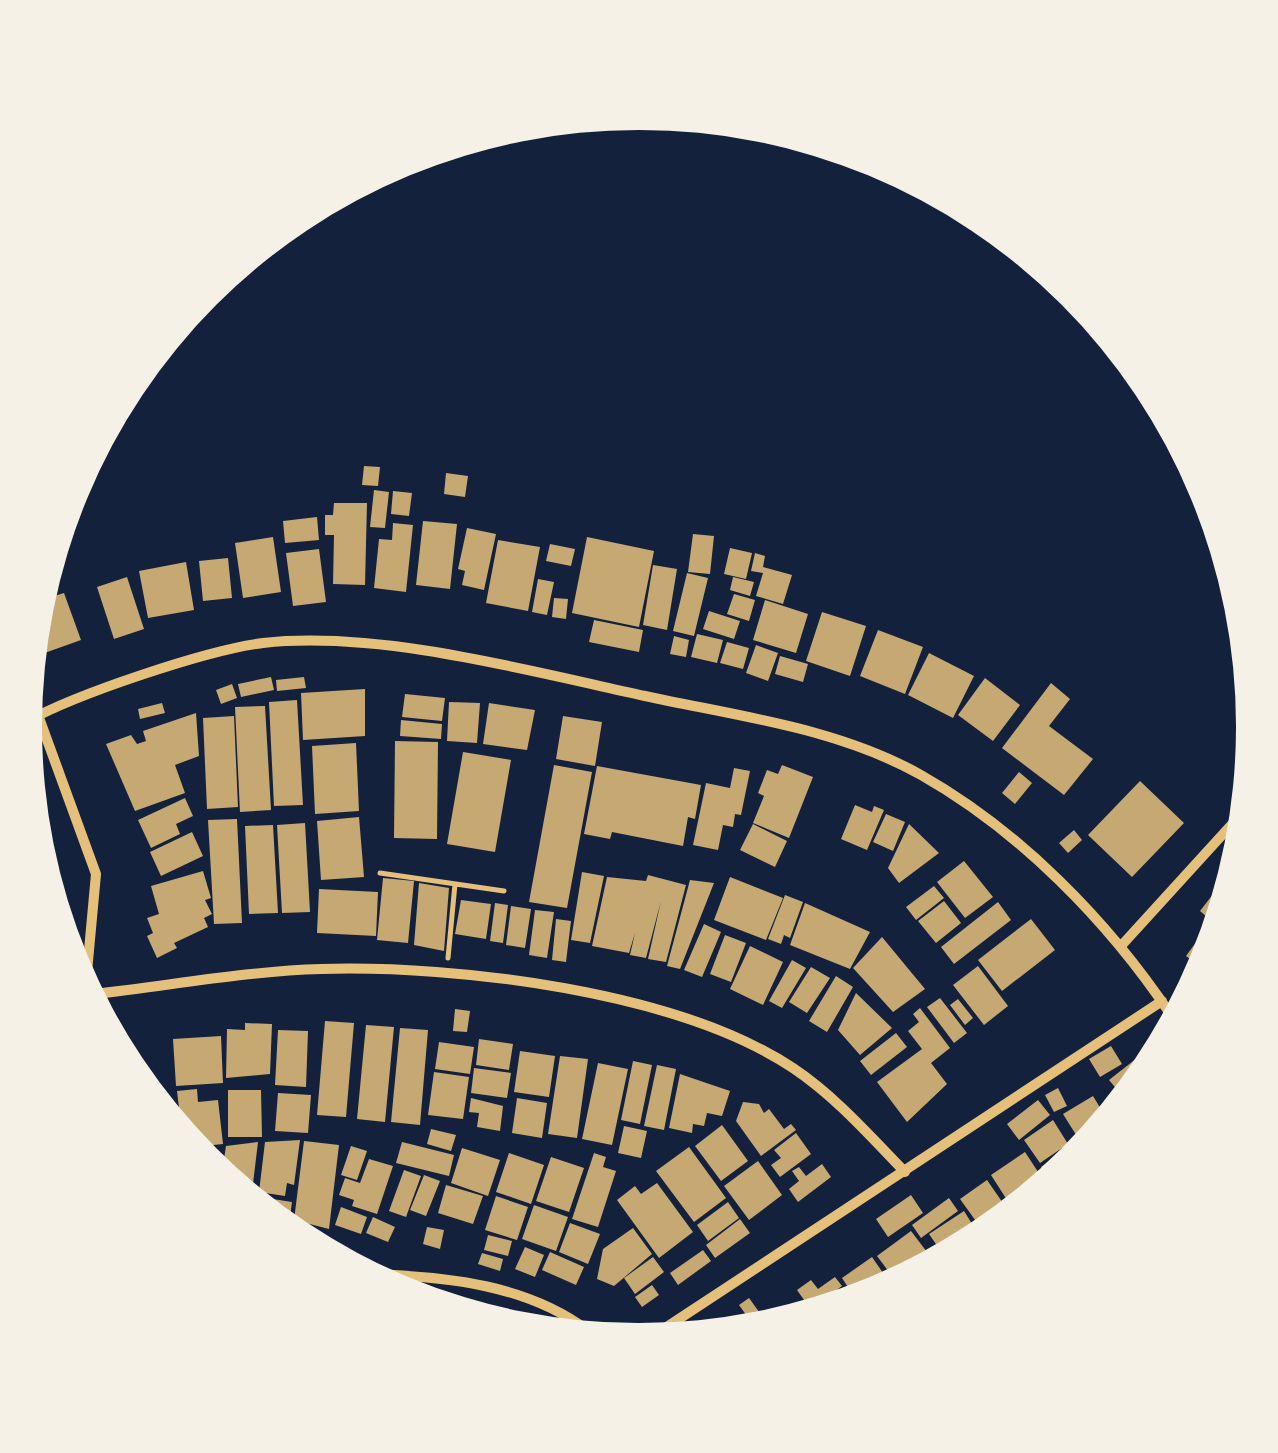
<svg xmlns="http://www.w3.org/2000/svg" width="1278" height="1453" font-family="'Roboto Condensed',sans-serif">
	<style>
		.building { fill: #c6a872 }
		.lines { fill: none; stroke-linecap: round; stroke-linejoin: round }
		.path { stroke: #e5c07b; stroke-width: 5 }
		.minor { stroke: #e5c07b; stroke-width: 10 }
	</style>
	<rect width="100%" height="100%" fill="#14213d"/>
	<path class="building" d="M364,466L380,467L378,486L362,485Z
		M446,473L468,476L465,497L444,494Z
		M374,490L389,492L385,528L370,527Z
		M393,491L412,493L409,516L391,514Z
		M334,503H367L365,585L333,584L334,535H325V515H333Z
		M317,517L319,540L285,543L283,521Z
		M423,521L457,524L450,589L416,585Z
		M393,523L413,525L406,592L374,588L379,539L392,540Z
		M467,528L496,534L484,590L462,585L465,571L458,569Z
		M693,534L714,536L710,574L688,572Z
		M273,537L281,592L243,598L235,543Z
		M587,537L654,551L639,627L572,613Z
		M498,540L540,547L528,611L486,603Z
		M550,544L575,549L571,566L546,561Z
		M730,548L752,553L746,579L724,574Z
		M319,549L326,602L293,606L286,553Z
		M755,553L765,556L763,567L792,575L783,604L756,596L763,573L751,571Z
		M228,558L232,598L203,601L199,561Z
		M186,562L194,610L148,618L139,571Z
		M653,565L677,569L667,630L643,625Z
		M687,573L708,578L694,636L673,631Z
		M127,577L144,629L114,639L97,587Z
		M733,577L754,582L750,596L730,590Z
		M538,579L554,582L547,615L532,612Z
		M64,593L81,640L39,655L51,597Z
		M734,594L755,600L749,621L727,614Z
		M554,598L568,599L566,619L552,617Z
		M765,600L808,614L796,653L753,640Z
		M709,611L740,621L734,639L703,629Z
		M822,612L866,626L850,676L806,661Z
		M594,620L643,630L639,652L589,642Z
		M878,630L923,647L905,694L860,676Z
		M697,634L723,640L717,663L691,657Z
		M674,636L689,640L686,657L670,654Z
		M727,642L749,648L743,669L720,663Z
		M756,645L778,653L768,681L746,673Z
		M929,653L974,676L953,718L908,695Z
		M780,656L808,664L803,682L775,674Z
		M271,677L274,690L241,697L238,684Z
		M304,677L306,688L277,691L276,680Z
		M985,678L1020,705L993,741L958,715Z
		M1051,683L1070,699L1049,726L1093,759L1064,795L1002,748Z
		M232,684L237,698L221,704L216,690Z
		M365,689V736L303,740L301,693Z
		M405,694L445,698L442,721L402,717Z
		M297,700L303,805L274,806L269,702Z
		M449,702L480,703L477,743L447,741Z
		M162,703L165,713L140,719L138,709Z
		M489,703L535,710L527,750L483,744Z
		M265,706L271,810L240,812L235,707Z
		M196,713L199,756L175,765L185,793L135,811L106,744L131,735L137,744L146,741L143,731Z
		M234,716L238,807L207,809L203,718Z
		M563,716L602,722L595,766L556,759Z
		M401,720L442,724L441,739L400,736Z
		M395,741L438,742L437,839L394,838Z
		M356,743L359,811L315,814L312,746Z
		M463,752L511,760L495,852L447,844Z
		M554,765L592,772L567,908L529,902Z
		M782,765L813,777L789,838L753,823L764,796L758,793L767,770L778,774Z
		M597,766L701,785L695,819L688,817L683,846L612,832L610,839L584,834Z
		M734,768L750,771L741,815L735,814L733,827L723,825L718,850L693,845L706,783L730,788Z
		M1019,772L1032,783L1015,804L1002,793Z
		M1140,781L1184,823L1132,877L1088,835Z
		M185,798L193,816L176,824L180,834L151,848L138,820Z
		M855,805L872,812L874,806L884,810L867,850L841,839Z
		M886,814L905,822L893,851L873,842Z
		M359,817L364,877L321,880L317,821Z
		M237,819L242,923L214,924L208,820Z
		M305,823L310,912L282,913L277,825Z
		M753,824L787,841L775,867L740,850Z
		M909,824L939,853L899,883L888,868Z
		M273,825L278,913L249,914L245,826Z
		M1074,830L1082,840L1068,853L1059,843Z
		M192,832L203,856L161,876L150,852Z
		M964,861L993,897L965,918L937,882Z
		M203,871L211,898L205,900L212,914L204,918L208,927L174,943L177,948L157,958L147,936L153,933L147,918L159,914L151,886Z
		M582,872L604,876L590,943L571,940Z
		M648,875L686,885L666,962L648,959L661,901L646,958L630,955L635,933L629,953L592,946L607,877L646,881Z
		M730,877L783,898L766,940L714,920Z
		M383,878L414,881L408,943L377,940Z
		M690,880L714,883L680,969L667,966Z
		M419,883L449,888L444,951L414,945Z
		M934,886L944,898L916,920L906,907Z
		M319,889L378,892L376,936L317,933Z
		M1217,889L1220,892L1214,923L1200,911Z
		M785,895L803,902L790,938L784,935L781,944L768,939Z
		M461,900L491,904L486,939L455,934Z
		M944,901L961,923L936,943L918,921Z
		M998,902L1011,920L954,964L941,947Z
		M495,903L508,905L503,943L490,941Z
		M805,903L870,932L850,969L790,945Z
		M511,906L531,909L525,948L506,945Z
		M535,910L554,912L547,958L529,955Z
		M556,919L571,921L566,962L552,960Z
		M1031,919L1055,950L1002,991L978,960Z
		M704,924L721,932L702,977L684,970Z
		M1207,927L1212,931L1202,968L1186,956Z
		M725,935L746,943L731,982L710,974Z
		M882,937L925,989L893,1012L853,968Z
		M750,946L783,962L763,1005L730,989Z
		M792,960L806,968L782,1008L769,1001Z
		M978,966L1008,1006L984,1025L953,985Z
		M811,967L830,978L807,1013L789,1002Z
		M836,976L853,987L827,1032L809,1021Z
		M856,993L892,1028L860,1055L838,1030Z
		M940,998L967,1033L954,1043L927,1007Z
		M958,999L973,1018L965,1025L950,1005Z
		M920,1008L950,1048L931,1063L947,1084L907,1122L877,1082L922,1049L908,1031L919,1022L913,1014Z
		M455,1009L470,1011L467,1032L453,1031Z
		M325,1021L354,1023L346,1117L317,1115Z
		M245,1023L272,1024L270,1074L226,1078L227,1029L245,1030Z
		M366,1025L394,1027L385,1122L357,1119Z
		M400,1028L428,1030L420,1125L391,1122Z
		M278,1030L308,1031L306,1087L275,1085Z
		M896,1033L907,1047L871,1075L860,1061Z
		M221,1036L223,1083L176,1086L173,1039Z
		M479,1039L513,1044L509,1070L476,1065Z
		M439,1042L474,1047L470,1074L435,1069Z
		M1111,1046L1122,1064L1100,1077L1089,1059Z
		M520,1051L555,1056L549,1097L514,1092Z
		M560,1056L588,1059L577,1138L548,1134Z
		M1137,1058L1140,1061L1119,1092L1109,1080Z
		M633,1061L652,1065L640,1124L621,1120Z
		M598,1063L628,1069L612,1145L582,1139Z
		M657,1065L676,1069L664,1130L644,1126Z
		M474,1068L511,1073L507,1098L471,1093Z
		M434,1072L469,1077L463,1119L428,1115Z
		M680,1074L730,1091L722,1116L707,1113L704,1126L693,1124L692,1133L669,1128Z
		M1058,1088L1067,1106L1054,1112L1045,1095Z
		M197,1089L198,1102L218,1100L223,1144L204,1146L203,1138L191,1139L181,1125L177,1091Z
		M228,1090H261L262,1137H228Z
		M278,1093L311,1095L308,1133L275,1131Z
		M1093,1096L1104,1114L1083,1146L1063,1114Z
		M471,1098L503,1106L500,1131L477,1127L479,1113L469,1112Z
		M517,1098L547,1103L542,1138L512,1133Z
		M1038,1100L1050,1115L1019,1140L1007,1124Z
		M743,1102L759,1104L764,1113L769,1109L784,1129L791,1124L796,1130L761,1156L736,1121Z
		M1053,1120L1068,1144L1040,1163L1024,1140Z
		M722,1125L748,1161L721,1181L695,1146Z
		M624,1126L647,1131L641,1158L618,1153Z
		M431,1129L456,1135L451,1151L427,1144Z
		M796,1133L811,1154L780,1177L771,1165L781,1158L774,1150Z
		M300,1140L294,1185L287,1183L285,1196L259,1192L265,1142Z
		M304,1141L339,1145L329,1229L294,1220Z
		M258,1142L252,1192L222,1172L226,1146Z
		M402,1142L454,1155L449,1176L396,1163Z
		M351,1146L367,1151L357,1180L341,1175Z
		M689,1147L726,1198L694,1222L656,1171Z
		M462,1148L500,1160L488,1196L451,1183Z
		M1067,1148L1075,1158L1048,1178L1041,1167Z
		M1025,1152L1044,1181L1009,1203L991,1175Z
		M509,1153L544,1165L531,1204L496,1192Z
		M594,1153L606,1157L603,1167L616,1171L598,1227L572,1219Z
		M551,1157L584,1168L569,1212L536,1201Z
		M369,1159L393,1166L377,1214L352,1206L354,1200L339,1195L345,1178L360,1183Z
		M758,1161L782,1195L749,1220L724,1186Z
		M822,1164L831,1177L798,1202L789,1189L799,1181L792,1171L799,1167L806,1176Z
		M404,1170L421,1176L406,1217L389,1211Z
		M424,1175L440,1181L426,1216L410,1210Z
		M987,1180L1005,1206L978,1224L960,1199Z
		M657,1183L693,1232L659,1258L617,1200L635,1186L641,1194Z
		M446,1185L483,1196L473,1224L438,1213Z
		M911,1195L923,1213L888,1237L876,1219Z
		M496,1196L528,1207L517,1240L485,1230Z
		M260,1197L292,1202L290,1217Z
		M949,1198L958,1211L921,1238L912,1225Z
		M728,1202L739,1218L708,1241L697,1225Z
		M534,1205L568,1217L556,1251L522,1239Z
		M341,1207L367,1217L361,1234L335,1225Z
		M964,1211L974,1227L940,1250L929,1234Z
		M373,1217L395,1227L388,1242L366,1233Z
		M740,1219L750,1233L715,1258L706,1245Z
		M570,1223L600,1234L588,1264L559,1252Z
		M427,1227L444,1230L440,1249L423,1244Z
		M633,1228L652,1254L614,1286L597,1279L603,1249Z
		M911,1231L930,1256L895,1280L877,1256Z
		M488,1235L512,1241L508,1256L484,1250Z
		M525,1247L544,1255L535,1277L515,1269Z
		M703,1250L711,1261L678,1285L670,1273Z
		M550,1252L584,1267L576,1285L542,1270Z
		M482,1253L503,1259L500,1271L478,1264Z
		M653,1257L664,1272L635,1294L624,1278Z
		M872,1257L890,1283L873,1294L855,1298L842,1278Z
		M835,1277L842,1286L816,1305L809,1307L797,1290L811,1280L818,1289Z
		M652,1285L659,1295L642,1307L635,1297Z
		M749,1298L762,1316L773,1308L777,1313L749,1319L739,1305Z"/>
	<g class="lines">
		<path class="path" d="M380,873L504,891
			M448,958L455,884"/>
		<path class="minor" d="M38,715L96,874L86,983
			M26,722C76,694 207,650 263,643C379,630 530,671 645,696C737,716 838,728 921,775C1020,831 1108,921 1171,1015
			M1121,946L1234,822
			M94,994C168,986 246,971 321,969C458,965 677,991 793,1068C835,1096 870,1136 905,1172
			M374,1274C448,1277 527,1285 587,1330
			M650,1338L1162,1001"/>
	</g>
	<path d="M0 0H1278V1453H0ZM638 130H640A596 596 0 0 1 1236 726V727A596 596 0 0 1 640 1323H638A596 596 0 0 1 42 727V726A596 596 0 0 1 638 130Z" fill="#f6f1e7" fill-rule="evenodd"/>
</svg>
